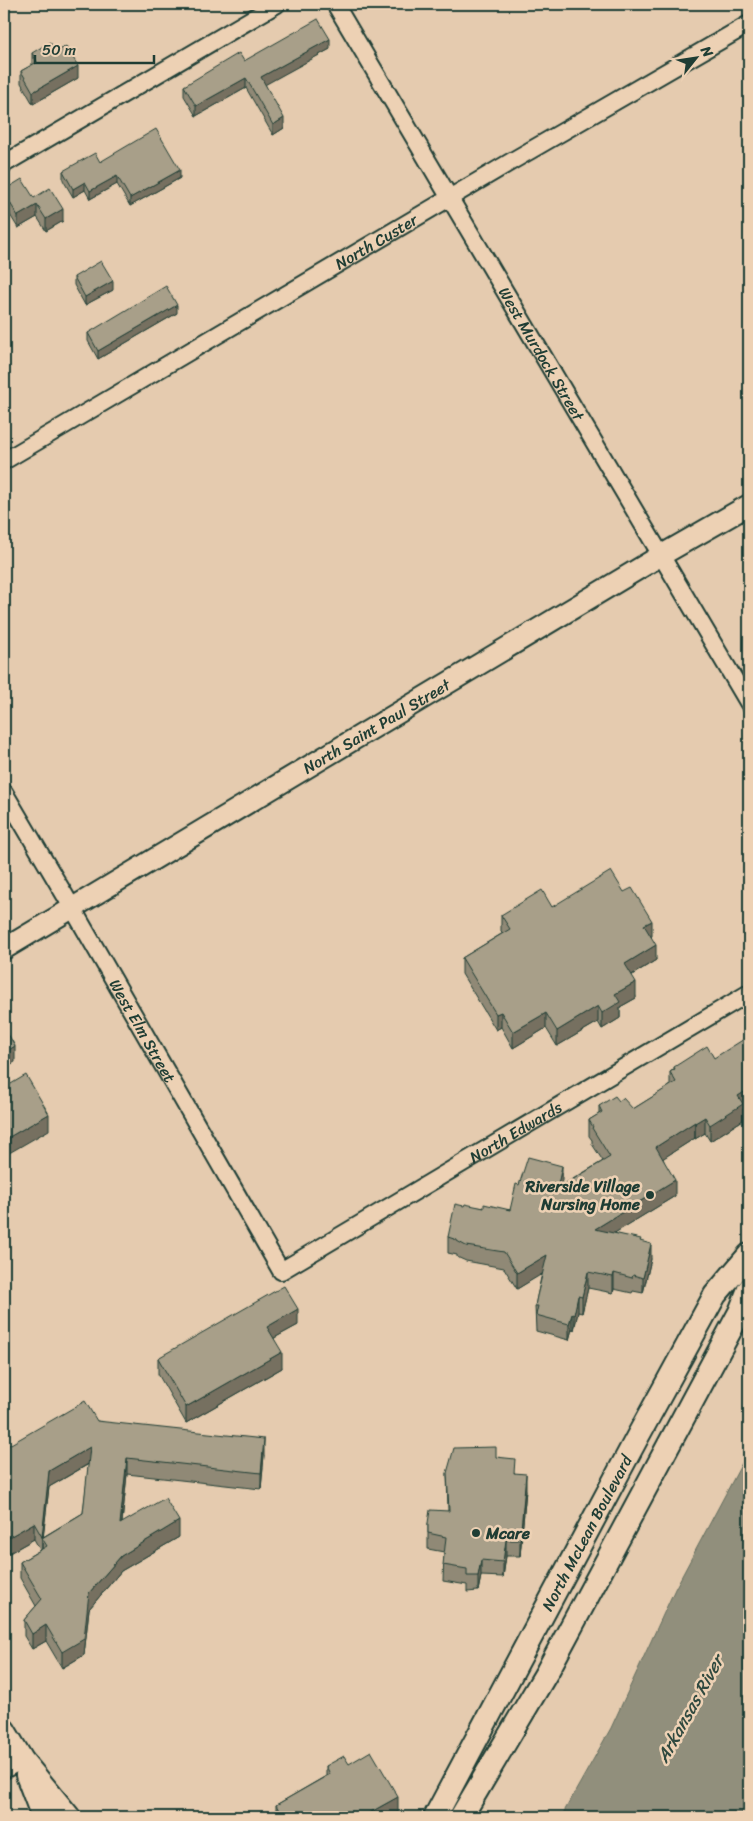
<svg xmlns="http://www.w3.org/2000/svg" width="753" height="1821" font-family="Sriracha,sans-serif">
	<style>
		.water { fill: #918f7b; stroke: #636e5f }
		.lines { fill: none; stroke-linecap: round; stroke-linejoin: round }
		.minor-casing { stroke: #1f3d34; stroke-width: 20 }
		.tertiary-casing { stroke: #1f3d34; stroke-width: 24 }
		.secondary-casing { stroke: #1f3d34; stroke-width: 26 }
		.minor { stroke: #edd1b4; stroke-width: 16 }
		.tertiary { stroke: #edd1b4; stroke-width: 20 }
		.secondary { stroke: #edd1b4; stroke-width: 22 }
		.wall { fill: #908976; stroke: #1f3d34; fill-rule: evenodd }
		.shaded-wall { fill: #766f60; stroke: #1f3d34 }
		.building { fill: #a89f89; stroke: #1f3d34 }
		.poi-dot { fill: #1f3d34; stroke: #edd1b4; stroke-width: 2 }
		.labels { text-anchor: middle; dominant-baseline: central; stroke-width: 5; stroke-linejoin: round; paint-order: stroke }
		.street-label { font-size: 16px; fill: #1f3d34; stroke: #edd1b4 }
		.poi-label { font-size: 16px; font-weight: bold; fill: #1f3d34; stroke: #edd1b4; text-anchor: end }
		.water-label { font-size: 18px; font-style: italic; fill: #30493f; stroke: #edd1b4 }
	</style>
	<rect width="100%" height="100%" fill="#e5cbaf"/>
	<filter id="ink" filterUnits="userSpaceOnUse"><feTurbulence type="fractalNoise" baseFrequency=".02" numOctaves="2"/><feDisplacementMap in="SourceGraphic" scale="10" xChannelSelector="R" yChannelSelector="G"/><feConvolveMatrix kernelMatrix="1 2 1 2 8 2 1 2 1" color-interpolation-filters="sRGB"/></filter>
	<g filter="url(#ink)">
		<path class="water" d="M749,1450V1817H561L611,1728L675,1589Z"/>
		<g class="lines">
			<g class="minor-casing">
				<g id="minor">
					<path id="s1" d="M335,4L749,704"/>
					<path d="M4,164L277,4"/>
					<path id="s2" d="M4,461L512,161L749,24"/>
					<path id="s3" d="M4,792L73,909L281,1271L749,993"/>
					<path d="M4,1770L22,1760"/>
				</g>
			</g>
			<g class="tertiary-casing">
				<g id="tertiary">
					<path id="s4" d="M4,949L660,556L749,505"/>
				</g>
			</g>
			<g class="secondary-casing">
				<g id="secondary">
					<path d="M4,1730L22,1760L69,1817"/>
					<path d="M27,1775L43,1817"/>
					<path id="s5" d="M435,1817L638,1436L715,1295L749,1255"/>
					<path d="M461,1817L547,1672L740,1312L749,1289"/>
				</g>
			</g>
			<use href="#minor" class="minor"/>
			<use href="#tertiary" class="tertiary"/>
			<use href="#secondary" class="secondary"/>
		</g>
		<path class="wall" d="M330,49L265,84L284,128L273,135L246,88L196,116L184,96V86L244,61Z
			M56,52L78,78L33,104L21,83V71L32,65V53Z
			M100,162L180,178L130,206L117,184L90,199L85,190L73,197L63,180V171Z
			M4,190L34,198L63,221L46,231L37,217L18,228L4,205Z
			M74,277L113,290L85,305L74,285Z
			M177,313L98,359L88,341V333Z
			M552,907L652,936L651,937L656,960L632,975L636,998L620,1007V1018L602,1029L598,1022L557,1046L546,1028L513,1048L501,1027L496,1030L462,974V958L503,933L501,931V915Z
			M674,1067L743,1109V1120L710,1141L705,1133L695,1139V1138L663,1158L675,1196L614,1233L641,1241L651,1259L643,1293L633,1291L632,1293L614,1289L613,1293L588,1288L582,1313L578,1312L574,1330L572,1329L569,1340L536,1331L535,1306L542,1273L517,1289L504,1268L466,1261L457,1257V1255L448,1253V1237L464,1206L510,1210L519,1185L562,1182L561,1186L603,1161L592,1144V1140L589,1136V1120L599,1114V1106L619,1101L633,1109L670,1086V1072L674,1069Z
			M298,1325L274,1338L282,1368L186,1423L158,1374V1358Z
			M97,1421L264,1455L261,1489L127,1474L122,1523L179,1537L121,1571L89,1609L84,1655L62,1668L46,1641L32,1649L24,1636V1620L36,1606L20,1578V1562L40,1550L34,1539L4,1556V1448ZM89,1464L83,1513L43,1537L49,1487Z
			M496,1457L515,1473L526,1490L520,1556H506L503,1577L481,1576L478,1591L467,1592V1585L443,1581L444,1552L428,1549V1523L448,1511L447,1473Z
			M349,1764L398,1812L389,1817H276V1805L326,1776V1766Z"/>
		<path class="shaded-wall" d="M330,39V49L261,87V77Z
			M78,66V78L33,104V92Z
			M7,74V83L4,85V76Z
			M246,78V88L196,116V106Z
			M9,104V113L4,116V107Z
			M284,118V128L273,135V125Z
			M180,170V178L130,206V198Z
			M117,176V184L90,199V191Z
			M85,182V190L73,197V189Z
			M37,205V217L18,228V216Z
			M63,209V221L46,231V219Z
			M113,281V290L85,305V297Z
			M177,305V313L98,359V351Z
			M652,921V936L644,941V925Z
			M656,945V960L625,979V964Z
			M636,982V998L620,1007V1018L602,1029V1013L615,994Z
			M598,1006V1022L557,1046V1031Z
			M501,1012V1027L496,1030V1014Z
			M546,1013V1028L513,1048V1032Z
			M15,1046V1062L4,1068V1053Z
			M749,1089V1105L743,1109V1120L710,1141V1125L738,1096Z
			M49,1114V1130L4,1156V1140Z
			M705,1117V1133L695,1139V1123Z
			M695,1122V1138L656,1163V1147Z
			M562,1166V1182L557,1204V1189Z
			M675,1180V1196L595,1245V1229Z
			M651,1244V1259L643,1293V1278Z
			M547,1255V1271L517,1289V1273Z
			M588,1272V1288L582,1313V1297Z
			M614,1273V1289L613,1293V1277Z
			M578,1296V1312L574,1330V1315Z
			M298,1309V1325L267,1342V1327Z
			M572,1314V1329L569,1340V1324Z
			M282,1352V1368L186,1423V1407Z
			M264,1439V1455L261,1489V1473Z
			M90,1447V1463L49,1487L43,1539L42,1538V1552V1537L49,1471Z
			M127,1458V1474L120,1540V1524Z
			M526,1474V1490L520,1556V1540Z
			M179,1521V1537L121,1571L89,1609L84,1655L62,1668V1652L89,1593L121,1556Z
			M34,1523V1539L4,1556V1540Z
			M506,1540V1556L503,1577V1562Z
			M481,1560V1576L478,1591V1576Z
			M46,1625V1641L32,1649V1634Z
			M398,1797V1812L389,1817H362Z"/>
		<path class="building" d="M318,19L330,39L261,77L284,118L273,125L246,78L196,106L184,86L239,53L244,61Z
			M50,42L56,52L66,46L78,66L33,92L21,71L37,62L32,53Z
			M4,68L7,74L4,76Z
			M4,95L9,104L4,107Z
			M156,129L180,170L130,198L117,176L90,191L85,182L73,189L63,171L95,153L100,162Z
			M22,179L34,198L50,188L63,209L46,219L37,205L18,216L4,193V190Z
			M101,261L113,281L85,297L74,277Z
			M166,286L177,305L98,351L88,333Z
			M611,871L624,892L632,888L652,921L644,925L656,945L625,964L636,982L615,994L620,1002L602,1013L598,1006L557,1031L546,1013L513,1032L501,1012L496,1014L462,958L510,929L501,915L542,890L552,907Z
			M4,1027L15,1046L4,1053Z
			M749,1036V1089L738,1096L743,1104L710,1125L705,1117L695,1123V1122L656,1147L675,1180L595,1229L641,1239L640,1241L651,1244L643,1278L633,1275L632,1278L614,1273L613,1277L588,1272L582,1297L578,1296L574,1315L572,1314L569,1324L536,1315L538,1306H535L537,1296L547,1255L517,1273L504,1252L466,1246L457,1241V1240L448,1237L455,1204L464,1206L465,1204L484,1208V1204L510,1210L516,1184L519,1185L528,1157L562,1166L557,1189L610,1157L592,1128L593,1127L589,1120L602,1112L599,1106L615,1096L619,1101L623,1098L633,1109L676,1082L670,1072L675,1069L674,1067L707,1046L714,1058Z
			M26,1075L49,1114L4,1140V1088Z
			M284,1286L298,1309L267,1327L282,1352L186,1407L158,1358Z
			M85,1401L97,1421L264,1439L261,1473L127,1458L120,1524L165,1498L179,1521L121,1556L89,1593L84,1639L62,1652L46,1625L32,1634L24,1620L42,1599L20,1562L47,1546L42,1538L83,1513L90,1447L49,1471L42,1537L34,1523L4,1540V1448Z
			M496,1447V1457L515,1459L514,1473L526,1474L520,1540H506L503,1562L481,1560L478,1576H467V1569L443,1565L446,1537L428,1533V1523L430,1510L449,1511L447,1473L454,1448Z
			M371,1751L398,1797L362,1817H283L276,1805L330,1774L326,1766L344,1756L349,1764Z"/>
	</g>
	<g class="poi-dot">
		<circle cx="650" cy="1195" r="5"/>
		<circle cx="476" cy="1533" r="5"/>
	</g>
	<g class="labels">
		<g class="street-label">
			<text stroke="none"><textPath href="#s2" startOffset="432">North Custer</textPath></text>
			<text stroke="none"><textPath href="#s1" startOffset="406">West Murdock Street</textPath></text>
			<text stroke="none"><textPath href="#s4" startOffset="434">North Saint Paul Street</textPath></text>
			<text stroke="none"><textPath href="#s3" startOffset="276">West Elm Street</textPath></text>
			<text stroke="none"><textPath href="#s3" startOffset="826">North Edwards</textPath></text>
			<text stroke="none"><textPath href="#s5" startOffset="322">North McLean Boulevard</textPath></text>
		</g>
		<g class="poi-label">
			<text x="640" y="1186">Riverside Village<tspan x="640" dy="18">Nursing Home</tspan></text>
			<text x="486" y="1533" text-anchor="start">Mcare</text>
		</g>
		<g class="water-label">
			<text transform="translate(690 1709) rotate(-61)">Arkansas River</text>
		</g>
	</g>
	<rect width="753" height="1821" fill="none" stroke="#edd1b4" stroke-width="20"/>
	<rect x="10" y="10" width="733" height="1801" fill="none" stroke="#1f3d34" stroke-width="2" filter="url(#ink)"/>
	<g transform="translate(696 58) rotate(60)" stroke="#edd1b4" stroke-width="4" paint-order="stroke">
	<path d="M0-4L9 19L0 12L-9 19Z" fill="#1f3d34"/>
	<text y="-8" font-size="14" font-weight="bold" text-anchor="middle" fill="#1f3d34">N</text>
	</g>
	<path d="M35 55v8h119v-8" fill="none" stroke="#1f3d34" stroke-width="2.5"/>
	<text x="42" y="55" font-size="15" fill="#1f3d34" stroke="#edd1b4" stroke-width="4" paint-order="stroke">50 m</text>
</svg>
